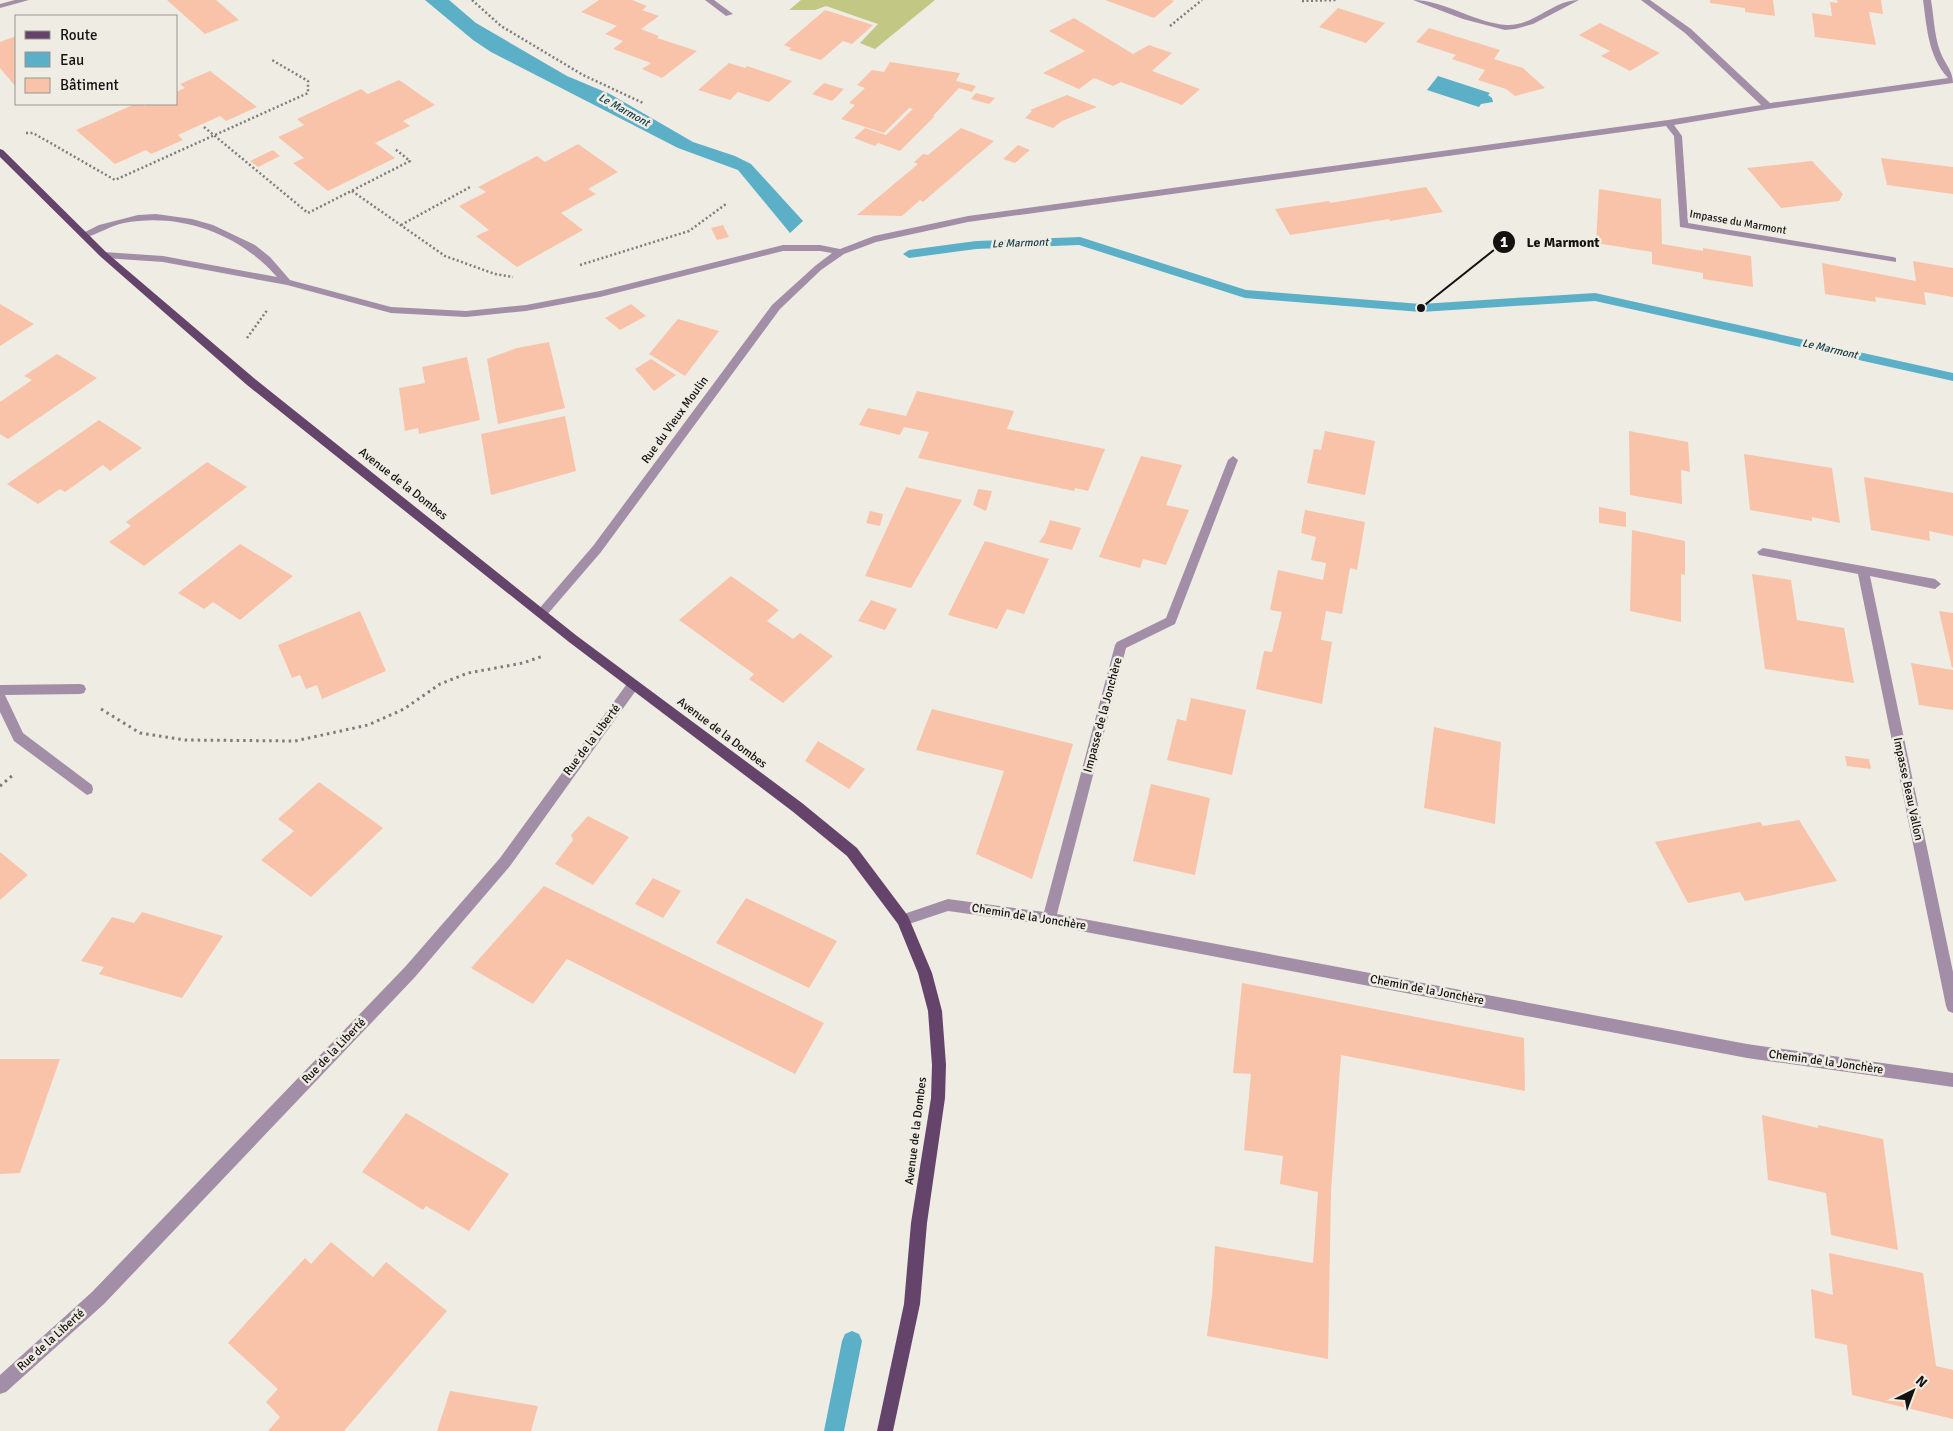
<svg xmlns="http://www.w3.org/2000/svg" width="1953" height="1431" font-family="Signika,sans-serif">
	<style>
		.green { fill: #c2c884 }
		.water { fill: #5bb0c8 }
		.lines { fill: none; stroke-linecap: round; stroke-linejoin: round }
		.stream { fill: #5bb0c8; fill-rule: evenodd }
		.building { fill: #f9c3a9 }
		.path-far1 { stroke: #7f7d78; stroke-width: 2.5; stroke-dasharray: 2 2.5; stroke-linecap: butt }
		.path { stroke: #7f7d78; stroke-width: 3; stroke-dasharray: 2.5 4; stroke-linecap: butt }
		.minor { fill: #a28fa7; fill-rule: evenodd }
		.major { fill: #65446c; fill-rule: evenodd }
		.labels { text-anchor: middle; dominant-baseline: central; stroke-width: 5; stroke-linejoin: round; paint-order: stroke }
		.far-water-label { font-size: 11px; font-style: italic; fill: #0f3742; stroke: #efece4 }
		.far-street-label { font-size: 11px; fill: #131210; stroke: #efece4 }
		.street-label { font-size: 12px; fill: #131210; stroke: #efece4 }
		.leader { fill: none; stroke: #131210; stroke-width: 2 }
		.callout-dot { fill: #131210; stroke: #efece4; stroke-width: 2 }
		.mark-label { font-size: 15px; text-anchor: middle; font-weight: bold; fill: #fff }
		.callout-label { font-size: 14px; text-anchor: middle; font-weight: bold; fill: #131210; stroke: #efece4; stroke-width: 5; stroke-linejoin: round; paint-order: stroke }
	</style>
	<rect width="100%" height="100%" fill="#efece4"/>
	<path class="green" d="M801,0H935L875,49L860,43L878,24L826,6L815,10H789Z"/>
	<path class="water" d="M425,0H449L476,23L567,76L610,94L693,142L735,156L751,164L803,221L790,233L738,170L678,148L491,52L473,40Z
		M1438,76L1490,93L1488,95L1492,98L1493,102L1481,104L1479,107L1427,90Z"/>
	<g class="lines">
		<path class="stream" d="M1080,237L1246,290L1421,304L1595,293L1953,373V381L1595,301L1421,312L1245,298L1079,245L976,249L909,258L903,254L909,250L976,241Z
			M852,1331L859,1334L862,1341L844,1431H824L842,1341L845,1334Z"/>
	</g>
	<path class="building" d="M167,0H216L239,20L205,34Z
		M599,0H632L647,6L642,10L659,16L641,29L659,36L657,38L697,51L662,78L642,69L651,63L613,49L623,41L605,34L617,26L581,12Z
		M1105,0H1171L1174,1L1154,18Z
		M1710,0H1773L1775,16L1745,12V8L1710,3Z
		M1837,0H1881L1883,14L1869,12L1876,45L1815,37L1812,13L1832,16L1830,2L1838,3Z
		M1338,8L1385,23L1366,43L1319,27Z
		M825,10L873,25L852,44L843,41L821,60L789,50L791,48L784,45Z
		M1074,18L1133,54L1149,45L1172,53L1152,71L1200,89L1182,105L1121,82L1113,86L1094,78L1079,89L1043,73L1085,51L1049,31Z
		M1600,23L1660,53L1630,71L1601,56L1610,51L1579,35Z
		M1429,28L1500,50L1494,59L1523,68L1545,88L1515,96L1506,89L1478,80L1485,70L1452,59L1456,55L1416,42Z
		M16,36V87L0,68V42Z
		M890,62L960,73L956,81L976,86L972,92L959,88L933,116H935L900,151L878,143L875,146L854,138L865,128L886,135L913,109L909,108L884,133L841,119L855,105L849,103L865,88L857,85L872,70L884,72Z
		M729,63L745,68L747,66L792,81L769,102L738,92L730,100L698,90Z
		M210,71L257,107L226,121L220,116L178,135L183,140L151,154L146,150L115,164L76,130L135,104H141L144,106L150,104H176V92L185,88L180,84Z
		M399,80L435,105L403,121L410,126L375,143L395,158L328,191L293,163L304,158L278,137L304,125L297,119L361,89L368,94Z
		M824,83L844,89L832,101L812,94Z
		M976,93L995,98L989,104L971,99Z
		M1067,95L1097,107L1062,121L1053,128L1025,118L1032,111L1030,110Z
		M961,128L994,141L923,202L920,200L902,216L857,215L918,164L914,162L923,154L928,155Z
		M578,144L618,172L588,189L596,194L561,213L583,230L517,267L476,236L489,230L459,206L486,192L478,187L537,156L545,162Z
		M1018,145L1030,150L1015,163L1003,159Z
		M273,150L280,156L258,167L250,161Z
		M1881,158L1953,167V194L1887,185Z
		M1812,161L1843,194L1839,201L1781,208L1747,168Z
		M1426,187L1443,212L1390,221L1389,219L1290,235L1275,209L1329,201L1330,203Z
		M1599,189L1661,199L1662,244L1703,251V248L1751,256L1753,287L1703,279V273L1652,264V252L1596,243Z
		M723,225L729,237L717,240L711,228Z
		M1913,261L1953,268V297L1924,292L1926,305L1875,297L1876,302L1825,294L1822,263L1916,281Z
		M0,304L34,324L0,346Z
		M631,304L646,316L620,330L605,318Z
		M678,319L719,331L685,376L649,354Z
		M549,342L565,408L498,424L487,359L517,348Z
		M57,354L97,378L8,439L0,434V402L32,380L24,376Z
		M467,357L480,420L419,434L418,428L405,431L399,388L425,383L422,367Z
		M651,359L676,375L654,391L635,369Z
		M917,391L1014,411L1007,429L1105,449L1088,491L1075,488L1074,491L918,458L929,432L904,427L900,435L859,425L868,408L906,416Z
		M565,416L576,471L491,495L481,434Z
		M99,420L142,448L110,471L103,465L65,492L60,489L38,504L7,484Z
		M1325,431L1375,441L1365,495L1307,483L1314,449L1321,450Z
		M1629,431L1688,442L1690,472L1681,470L1682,504L1630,495Z
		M1744,454L1832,468L1840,523L1812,517V521L1750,510Z
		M1141,456L1182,465L1166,505L1189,510L1166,565L1143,559L1140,568L1099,557Z
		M207,462L247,487L144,566L109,542L131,526L126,522Z
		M1864,477L1953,493V536L1929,531L1930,541L1871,530Z
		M906,487L962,500L911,588L865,576Z
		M978,489L992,491L986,511L973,505Z
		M1599,507L1626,512V527L1599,523Z
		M1305,510L1365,522L1357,570L1350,568L1342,614L1326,611L1321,640L1332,642L1322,704L1256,689L1264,651L1272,652L1282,612L1270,610L1278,570L1323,580L1326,563L1311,560L1316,537L1301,533Z
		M870,511L883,514L880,526L866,523Z
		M1050,520L1081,528L1072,550L1039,542L1045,534Z
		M1632,530L1685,541V575L1681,574V622L1630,611Z
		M985,541L1049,559L1024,614L1007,609L997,629L948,615Z
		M240,544L293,576L240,620L213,602L204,609L178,593Z
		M1752,574L1791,580L1797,620L1844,628L1854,683L1765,669Z
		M731,576L779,610L767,621L793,639L800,633L833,656L783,703L749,679L754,674L679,620Z
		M871,600L897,609L885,630L858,621Z
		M360,611L386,671L322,699L317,685L306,689L300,675L292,678L278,645Z
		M1939,611L1953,613V667L1952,668Z
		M1911,663L1953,670V710L1919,705Z
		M1191,698L1246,710L1232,775L1167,760L1177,719L1186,721Z
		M932,709L1073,744L1032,879L976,854L1004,771L916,750Z
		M1434,727L1501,742L1495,824L1424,808Z
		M818,741L865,769L849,789L805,761Z
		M1845,756L1869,759L1871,769L1847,766Z
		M319,782L383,828L311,897L261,860L294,831L278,819Z
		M1151,784L1210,798L1195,875L1133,861Z
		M588,816L629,837L593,885L555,864L573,840L571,835Z
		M1799,820L1837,881L1745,901L1740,892L1688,903L1655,842L1760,822L1763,826Z
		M0,852L28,875L0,900Z
		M653,878L681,891L663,918L635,904Z
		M544,886L824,1023L795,1074L567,959L533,1004L471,968Z
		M746,898L837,941L809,988L716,943Z
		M142,912L223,936L182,998L99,974L104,967L81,961L112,917L134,923Z
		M1242,983L1524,1038L1525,1091L1341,1055L1331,1191L1328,1359L1207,1336L1212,1296L1215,1246L1313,1263L1318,1192L1280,1184L1283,1156L1244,1150L1251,1074L1233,1073Z
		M0,1059H60L20,1173L0,1174Z
		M406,1113L509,1174L469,1231L426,1206L423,1210L362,1172Z
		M1762,1115L1818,1128V1125L1883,1139L1898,1250L1831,1235L1826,1193L1768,1180Z
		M331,1242L373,1277L386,1262L447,1311L344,1431H268L280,1417L266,1402L278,1389L228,1343L305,1258L311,1264Z
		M1829,1253L1923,1273L1936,1366L1953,1370V1419L1852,1395L1847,1345L1815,1338L1811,1289L1833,1295Z
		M450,1391L538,1406L531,1431H437Z"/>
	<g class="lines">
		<path class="path-far1" d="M472,0L501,26L583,75L643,103
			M1302,1L1337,0
			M1170,26L1202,0
			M204,127L308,213L410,161L395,149
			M26,133H33L115,180L308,93V81L272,60
			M352,191L445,256L495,274L513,277
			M401,225L472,186
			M580,265L689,231L726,204
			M247,338L268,309"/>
		<path class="path" d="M101,709L140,733L185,740L295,741L368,725L404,709L440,684L468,673L523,663L543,656
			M0,786L13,775"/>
		<path class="minor" d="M15,0H29L0,8V4Z
			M705,0H714L733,14L726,16Z
			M1413,0C1445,0 1474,23 1507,25C1534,26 1553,0 1579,0L1533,24L1515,29L1505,30L1463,19Z
			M1641,0H1650L1691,29L1770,103L1948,78C1928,56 1927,28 1923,0H1931C1934,17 1934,34 1940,51C1944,63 1953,70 1953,83L1768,109L1674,125L1682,136L1688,223L1893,257L1896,258V262L1680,227L1674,136L1666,126L968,222L876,242L844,254L821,270L780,309L601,552L546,616H538L536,613L538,610L593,546L772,305L815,266L832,253L820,251H783L600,297L526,311L466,317L391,313L287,285L163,262L104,258L99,255L104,252L163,256L277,277C240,234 180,212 124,223C110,226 98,234 84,238L79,235L99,225L138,215L156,214L192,219L213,225L255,245L270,257L290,280L391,307L466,311L526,305L600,291L783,245H820L840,249L874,236L968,216L1668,120L1761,105L1685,33Z
			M1233,456L1238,460L1175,624L1126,648L1057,914L1747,1044L1953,1073V1087L1747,1058L1049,925L948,911L903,926L898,924L896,920L898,916L948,899L1044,912L1115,645L1117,642L1166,618L1228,460Z
			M1763,548L1935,579L1941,584L1935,589L1870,576L1953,972V1013L1948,1011L1946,1006L1858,574L1759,555L1757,552Z
			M633,680L637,681L639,685L637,689L510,866L415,977L104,1304L6,1392L0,1394V1375L92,1292L405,967L500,858L629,681Z
			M80,684L84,685L86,689L84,693L80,694L5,695L23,733L92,785L93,789L92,793L87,795L14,741L0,712V685Z"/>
		<path class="major" d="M0,149L3,150L107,253L255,379L577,636L802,803L857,848L908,916L932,973L942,1011L946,1065L945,1098L927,1223L920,1304L893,1431H877L904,1304L911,1223L931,1098L932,1065L928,1011L918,973L898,924L847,856L792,811L569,642L247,385L101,257L0,157Z"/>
	</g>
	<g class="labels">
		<g class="far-water-label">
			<text transform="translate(624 110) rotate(29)">Le Marmont</text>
			<text transform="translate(1020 243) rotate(-2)">Le Marmont</text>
			<text transform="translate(1830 349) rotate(13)">Le Marmont</text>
		</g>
		<g class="far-street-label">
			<text transform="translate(1738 222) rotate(10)">Impasse du Marmont</text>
		</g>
		<g class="street-label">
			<text transform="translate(675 420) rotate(-54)">Rue du Vieux Moulin</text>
			<text transform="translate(403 484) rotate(38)">Avenue de la Dombes</text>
			<text transform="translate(1103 715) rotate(-75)">Impasse de la Jonchère</text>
			<text transform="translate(722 733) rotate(37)">Avenue de la Dombes</text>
			<text transform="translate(592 740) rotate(-53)">Rue de la Liberté</text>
			<text transform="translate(1908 789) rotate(78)">Impasse Beau Vallon</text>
			<text transform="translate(1029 917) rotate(9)">Chemin de la Jonchère</text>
			<text transform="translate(1427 990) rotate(11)">Chemin de la Jonchère</text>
			<text transform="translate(334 1051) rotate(-46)">Rue de la Liberté</text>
			<text transform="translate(1826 1062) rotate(8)">Chemin de la Jonchère</text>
			<text transform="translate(916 1131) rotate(-83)">Avenue de la Dombes</text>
			<text transform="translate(51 1340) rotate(-42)">Rue de la Liberté</text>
		</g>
	</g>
	<path class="leader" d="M1421 308L1504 242"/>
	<g class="callout-dot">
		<circle cx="1421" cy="308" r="5"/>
		<circle cx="1504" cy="242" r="12"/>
	</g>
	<g class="mark-label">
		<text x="1504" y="247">1</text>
	</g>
	<g class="callout-label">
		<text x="1563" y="247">Le Marmont</text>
	</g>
	<rect x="15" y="15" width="162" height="90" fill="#efece4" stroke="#97958f"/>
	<rect x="25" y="31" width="25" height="8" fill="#65446c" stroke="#97958f"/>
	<text x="60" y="40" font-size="15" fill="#131210">Route</text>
	<rect x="25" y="52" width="25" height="15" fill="#5bb0c8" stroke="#97958f"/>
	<text x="60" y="65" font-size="15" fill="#131210">Eau</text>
	<rect x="25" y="78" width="25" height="15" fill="#f9c3a9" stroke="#97958f"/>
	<text x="60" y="90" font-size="15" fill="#131210">Bâtiment</text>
	<g transform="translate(1913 1391) rotate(42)" stroke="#efece4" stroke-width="4" paint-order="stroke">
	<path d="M0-4L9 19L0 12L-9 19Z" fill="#131210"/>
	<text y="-8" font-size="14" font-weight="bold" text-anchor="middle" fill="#131210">N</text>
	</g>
</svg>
